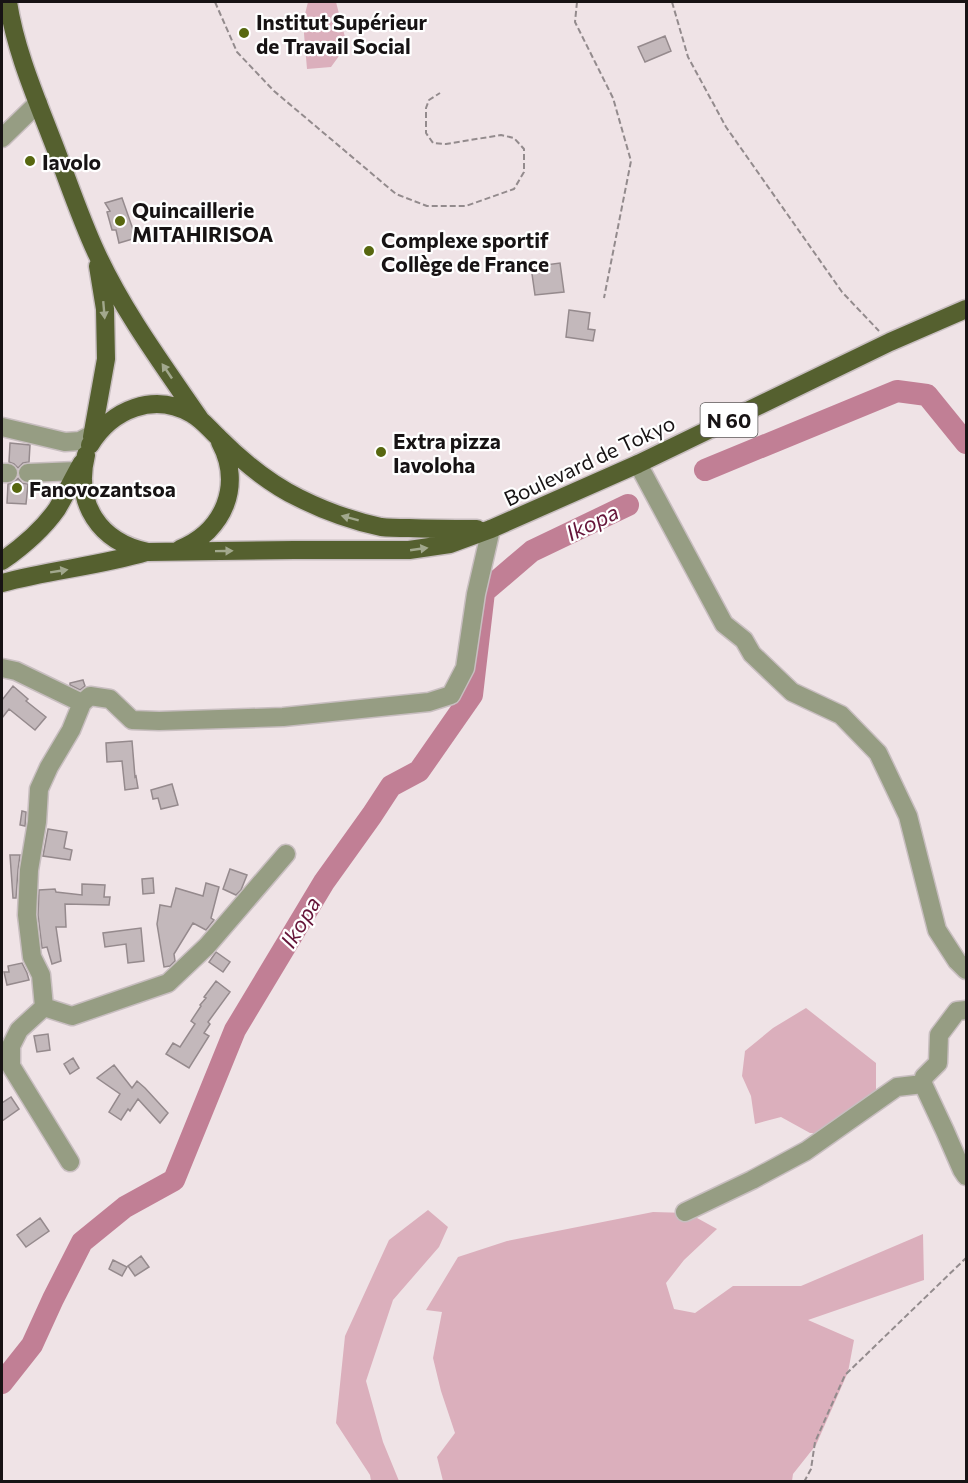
<svg xmlns="http://www.w3.org/2000/svg" width="968" height="1483" font-family="Commissioner,sans-serif">
	<style>
		.green { fill: #dbafbc }
		.lines { fill: none; stroke-linecap: round; stroke-linejoin: round }
		.river { stroke: #c17f95; stroke-width: 22 }
		.building { fill: #c3b8bb; stroke: #958a8d; stroke-width: 1.5 }
		.minor-casing { stroke: #c8bec0; stroke-width: 21 }
		.major-casing { stroke: #c8bec0; stroke-width: 21 }
		.path { stroke: #938b8d; stroke-width: 2; stroke-dasharray: 6 3; stroke-linecap: butt }
		.minor { stroke: #969d83; stroke-width: 18 }
		.major { stroke: #55602f; stroke-width: 18 }
		.oneway { fill: #a2a88d }
		.poi-dot { fill: #57670f; stroke: #fff; stroke-width: 2 }
		.labels { text-anchor: middle; dominant-baseline: central; stroke-width: 4.5; stroke-linejoin: round; paint-order: stroke }
		.shield { fill: #fff; stroke: #5d5a5a; stroke-width: 1.5 }
		.shield-label { font-size: 20px; font-weight: bold; fill: #171314 }
		.poi-label { font-size: 21px; font-weight: bold; fill: #171314; stroke: #fff; text-anchor: start }
		.street-label { font-size: 21px; fill: #171314; stroke: #fff }
		.water-label { font-size: 22px; font-style: italic; fill: #651539; stroke: #fff }
	</style>
	<rect width="100%" height="100%" fill="#efe3e6"/>
	<path class="green" d="M308,2H336L347,45L331,67L307,69L303,22Z
		M806,1008L876,1063V1100L834,1134L810,1133L781,1117L755,1124L751,1096L742,1076L745,1051L773,1028Z
		M428,1210L448,1227L439,1247L393,1300L366,1381L383,1442L399,1481H371L370,1475L336,1423L345,1336L389,1240Z
		M653,1212L688,1213L717,1229L684,1260L666,1283L674,1309L695,1313L733,1286H801L923,1234L924,1280L808,1320L854,1340L848,1372L816,1445L793,1474L792,1481H443L437,1457L455,1433L441,1391L433,1358L442,1312L426,1310L458,1257L507,1241Z"/>
	<g class="lines">
		<path class="river" d="M705,470L897,391L927,395L966,443
			M2,1383L32,1345L53,1299L82,1242L125,1207L174,1180L235,1030L324,882L372,815L391,786L419,771L472,695L484,592L532,551L628,505"/>
	</g>
	<path class="building" d="M665,36L671,51L645,62L638,47Z
		M122,198L136,238L119,243L116,230H112L107,212L110,211L105,203Z
		M560,263L564,292L535,295L531,267Z
		M569,310L590,313L588,329L595,330L593,341L566,337Z
		M10,443L30,445L29,462L23,463L18,468L14,464L9,462Z
		M18,478L22,483L28,484L26,504L7,503L8,484L14,482Z
		M83,680L85,686L80,690L70,685V683Z
		M13,686L28,699L26,701L46,717L35,730L9,709L2,718V700Z
		M132,741L135,777L136,776L138,788L125,790L122,761L107,762L106,743Z
		M172,784L178,805L161,809L158,798L153,799L151,790Z
		M22,811L26,812L25,826L20,825Z
		M48,829L67,832L64,848L72,850L70,860L43,856Z
		M10,855H20L18,870L16,898H13Z
		M230,869L247,875L241,890L236,895L223,889Z
		M153,878L154,893L143,894L142,879Z
		M206,883L219,887L211,918L214,920L206,930L193,923L174,954L175,961L170,966L164,967L157,924L160,905L171,907L176,888L203,896Z
		M82,884L105,885L104,897H110L109,905L65,904L66,927H56L61,961L52,964L47,947L42,948L38,915L39,890L55,889L56,892L82,895Z
		M141,928L144,961L128,963L126,944L105,947L103,933Z
		M216,952L230,962L223,972L209,962Z
		M22,963L27,973L29,980L7,985L4,972H9L8,966Z
		M216,981L230,992L208,1022L210,1024L204,1033L209,1036L189,1068L166,1054L173,1043L180,1047L195,1024L191,1021L201,1006L200,1005L206,998L204,997Z
		M48,1034L50,1050L37,1052L34,1036Z
		M73,1058L79,1068L70,1074L64,1064Z
		M114,1065L132,1088L137,1081L145,1088L168,1113L160,1123L138,1099L130,1111L128,1109L121,1120L109,1112L120,1094L97,1078Z
		M11,1097L19,1109L2,1121V1103Z
		M40,1218L49,1231L26,1247L17,1235Z
		M141,1256L149,1267L135,1276L128,1266Z
		M113,1260L127,1267L122,1276L109,1269Z"/>
	<g class="lines">
		<g class="minor-casing">
			<path id="minor" d="M2,138L38,103
				M2,427L65,442L80,441L93,434
				M638,464L724,624L744,640L752,654L792,692L841,715L878,753L908,816L937,930L957,961L966,970
				M2,473H8
				M28,473L77,471
				M2,668L16,671L82,703L71,730L49,767L39,789L37,822L29,870L27,915L32,957L41,975L44,1007L19,1030L11,1046V1066L70,1162
				M82,703L90,696L110,699L132,720L159,721L283,717L429,702L451,695L465,668L476,594L491,529
				M44,1007L72,1016L168,983L207,946L286,854
				M966,1010L957,1011L939,1035L938,1063L924,1077L923,1084L945,1131L962,1170L966,1176
				M685,1212L752,1180L806,1151L897,1087L923,1084"/>
		</g>
		<g class="major-casing">
			<path id="major" d="M8,2C15,48 34,93 51,137C66,175 79,215 96,252C123,311 163,365 200,419
				M92,437L106,359L105,309L98,266
				M90,445C112,409 154,392 192,414C203,420 210,430 219,438C242,461 270,484 299,498C325,511 353,521 381,527C390,528 400,528 409,528C432,529 454,529 477,529
				M86,455C74,503 99,542 148,552L294,550H409L450,544L491,529L638,464L890,342L966,309
				M180,549C224,531 243,485 220,442
				M2,561C22,547 43,529 57,509C66,494 73,478 82,463
				M2,583C49,570 99,566 146,552"/>
		</g>
		<path class="path" d="M215,2L237,52L274,91L396,194L427,206H466L514,189L524,172V149L514,138L501,135L446,144L433,143L426,133V108L429,100L440,93
			M577,2L575,22L613,98L631,161L604,298
			M672,2L688,57L726,127L842,292L879,331
			M804,1482L811,1469L815,1442L845,1375L966,1258"/>
		<use href="#minor" class="minor"/>
		<use href="#major" class="major"/>
	</g>
	<defs><path id="oneway-solid" d="M-6-.8H1V-3.2L6.5 0L1 3.2V.8H-6Z" transform="scale(1.5)"/></defs>
	<g class="oneway">
		<use href="#oneway-solid" transform="translate(104 310) rotate(85)"/>
		<use href="#oneway-solid" transform="translate(167 371) rotate(-124)"/>
		<use href="#oneway-solid" transform="translate(350 518) rotate(-165)"/>
		<use href="#oneway-solid" transform="translate(419 549) rotate(-8)"/>
		<use href="#oneway-solid" transform="translate(224 551) rotate(-1)"/>
		<use href="#oneway-solid" transform="translate(59 571) rotate(-9)"/>
	</g>
	<g class="poi-dot">
		<circle cx="244" cy="33" r="6"/>
		<circle cx="30" cy="161" r="6"/>
		<circle cx="120" cy="221" r="6"/>
		<circle cx="369" cy="251" r="6"/>
		<circle cx="381" cy="452" r="6"/>
		<circle cx="17" cy="488" r="6"/>
	</g>
	<g class="labels">
		<rect class="shield" x="700.5" y="403" width="57" height="34" rx="4.5"/>
		<g class="shield-label">
			<text x="729" y="420">N 60</text>
		</g>
		<g class="poi-label">
			<text x="256" y="21">Institut Supérieur<tspan x="256" dy="24">de Travail Social</tspan></text>
			<text x="42" y="161">Iavolo</text>
			<text x="132" y="209">Quincaillerie<tspan x="132" dy="24">MITAHIRISOA</tspan></text>
			<text x="381" y="239">Complexe sportif<tspan x="381" dy="24">Collège de France</tspan></text>
			<text x="393" y="440">Extra pizza<tspan x="393" dy="24">Iavoloha</tspan></text>
			<text x="29" y="488">Fanovozantsoa</text>
		</g>
		<g class="street-label">
			<text transform="translate(589 460) rotate(-25)">Boulevard de Tokyo</text>
		</g>
		<g class="water-label">
			<text transform="translate(592 522) rotate(-26)">Ikopa</text>
			<text transform="translate(300 922) rotate(-59)">Ikopa</text>
		</g>
	</g>
	<rect width="968" height="1483" fill="none" stroke="#171314" stroke-width="6"/>
</svg>
